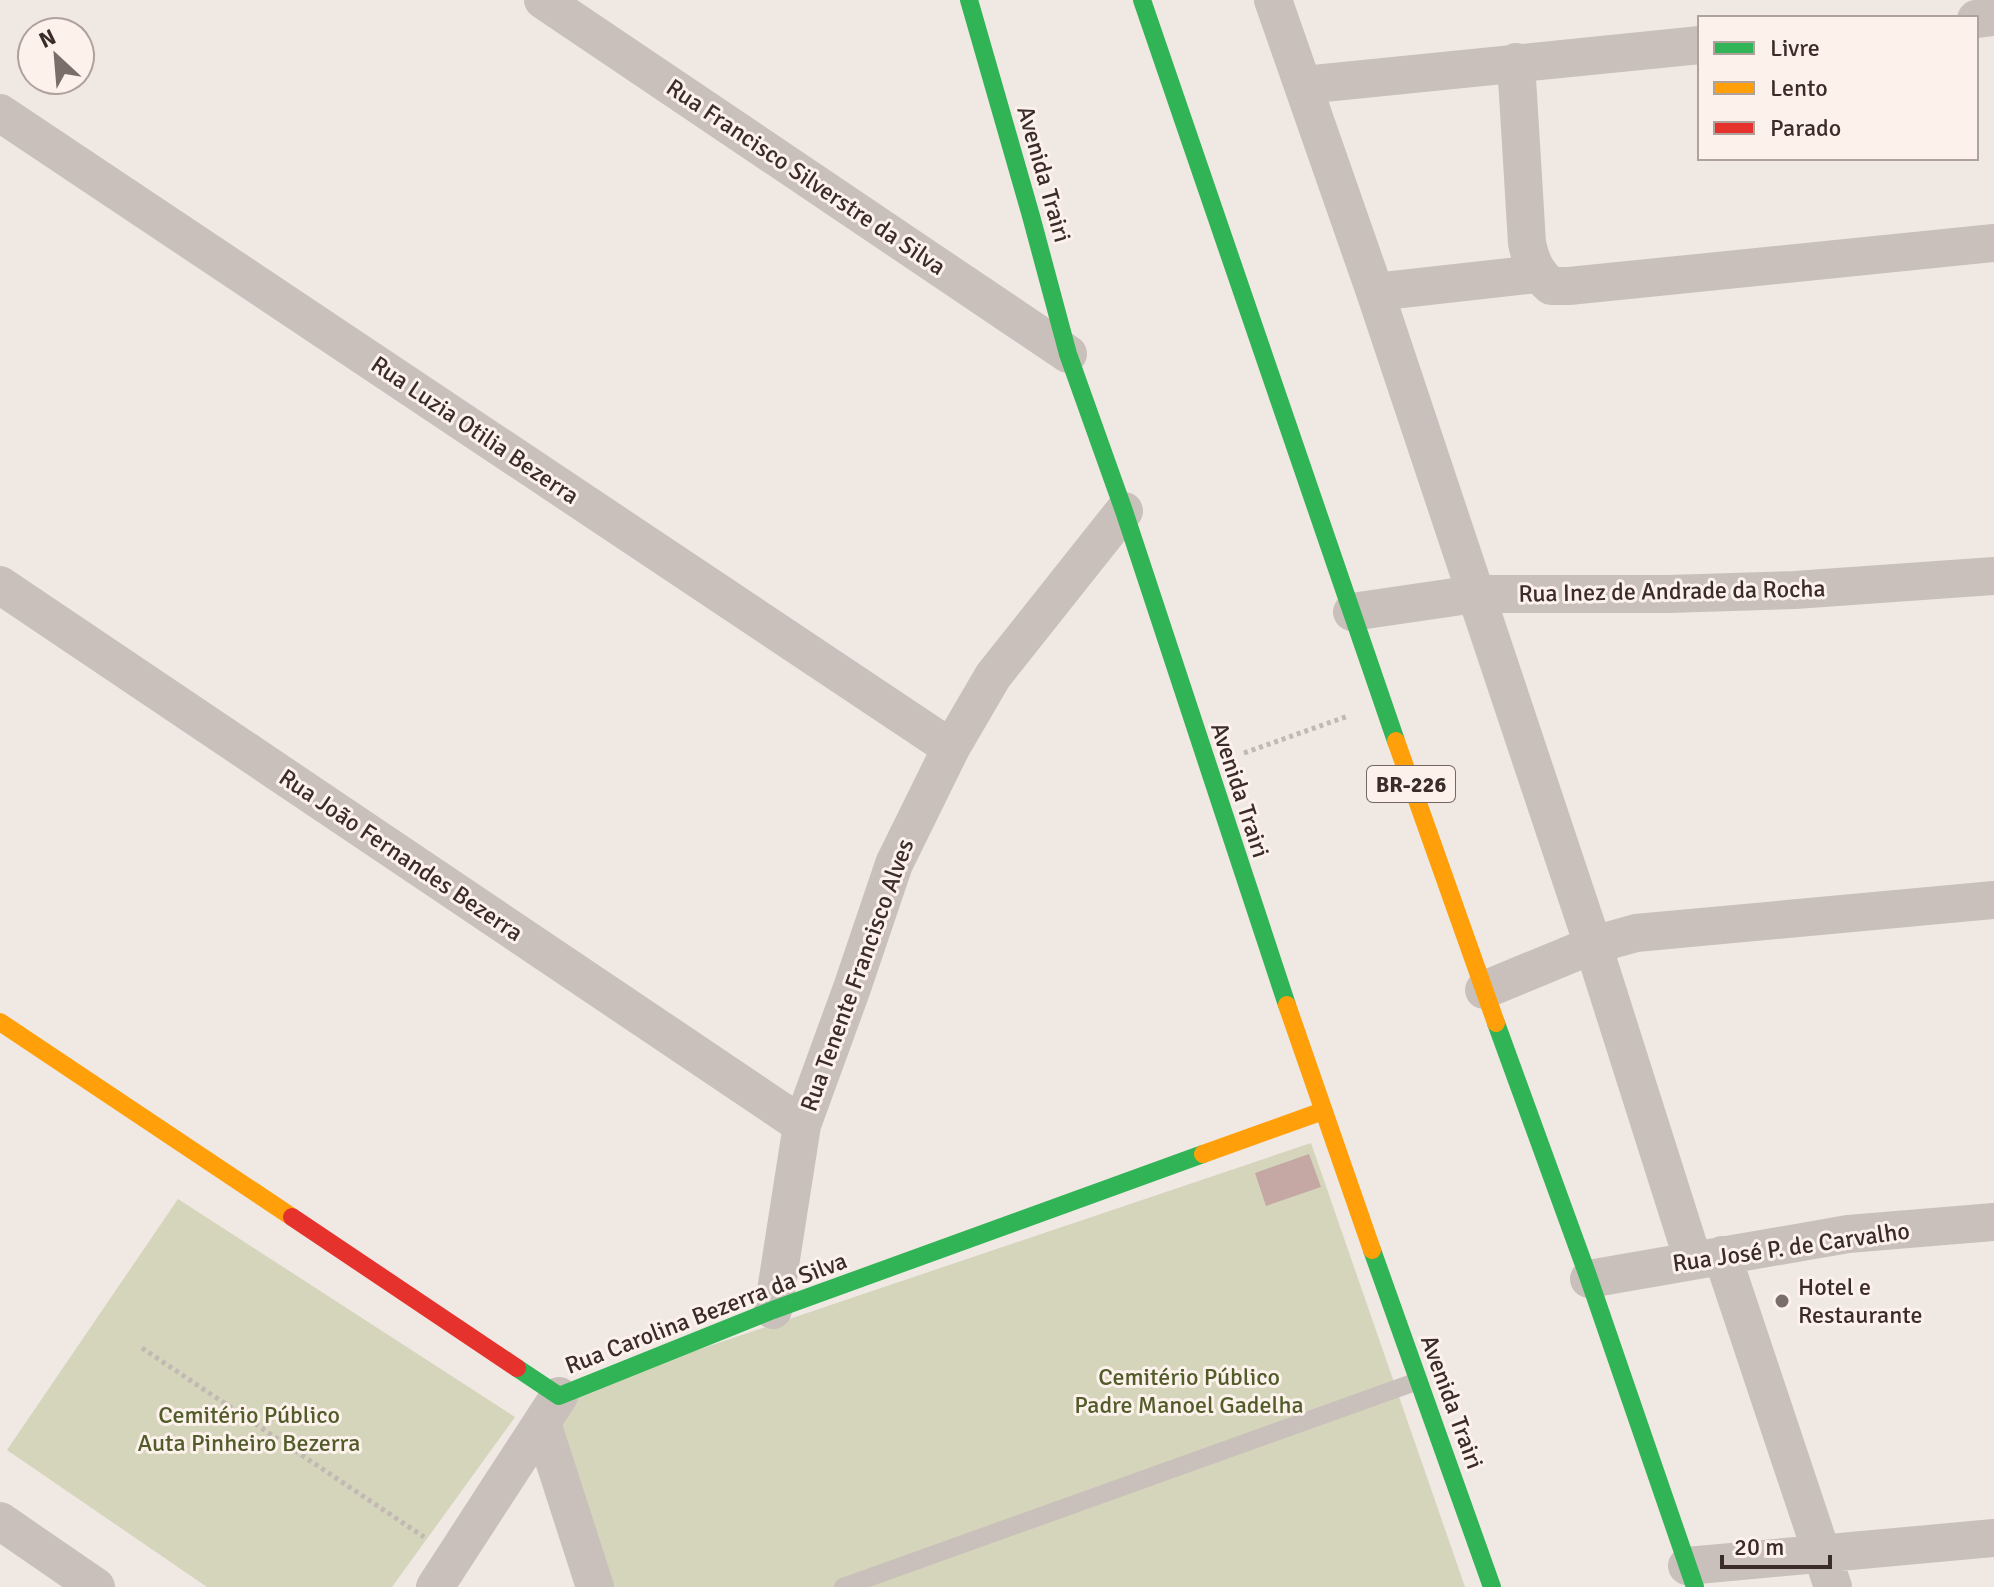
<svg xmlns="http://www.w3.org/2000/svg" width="1994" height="1587" font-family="Signika,sans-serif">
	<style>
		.green { fill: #d4d5bb }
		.building { fill: #c5a8a3 }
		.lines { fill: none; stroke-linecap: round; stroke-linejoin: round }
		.path { stroke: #c2b8b4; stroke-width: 5; stroke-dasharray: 4 4; stroke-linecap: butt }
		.lane { stroke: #c9c0bc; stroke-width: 18 }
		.street { stroke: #c9c0bc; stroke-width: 38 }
		.fast { stroke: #30b455; stroke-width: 18 }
		.slow { stroke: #ff9f0a; stroke-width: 18 }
		.jam { stroke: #e5322d; stroke-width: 18 }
		.poi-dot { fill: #7a6e6a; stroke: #fcf1eb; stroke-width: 3 }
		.labels { text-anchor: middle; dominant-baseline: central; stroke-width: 6; stroke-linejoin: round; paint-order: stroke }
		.shield { fill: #fcf1eb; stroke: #756763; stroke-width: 2 }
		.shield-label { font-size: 22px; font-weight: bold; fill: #3b2c29 }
		.street-label { font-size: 24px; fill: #3b2c29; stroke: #fcf1eb }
		.poi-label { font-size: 24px; fill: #3b2c29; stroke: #fcf1eb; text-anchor: start }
		.park-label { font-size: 24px; fill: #515c2a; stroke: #fcf1eb }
	</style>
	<rect width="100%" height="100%" fill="#efe8e3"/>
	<path class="green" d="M1311,1143L1465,1587H611L549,1400Z
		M178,1199L515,1417L392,1587H207L7,1450Z"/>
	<path class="building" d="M1309,1154L1321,1187L1266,1206L1255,1173Z"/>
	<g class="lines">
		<path class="path" d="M1244,753L1348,716
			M142,1348L424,1537"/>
		<path class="lane" d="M843,1587L1418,1381"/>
		<path class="street" d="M543,0L1068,354
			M1273,0L1375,292L1593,945L1693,1260
			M1976,19L1994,17
			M1516,62L1527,243C1531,262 1536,273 1551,286H1569L1994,243
			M1304,85L1700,45
			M0,113L951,748
			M1375,292L1537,274
			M0,585L802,1125
			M1352,612L1475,594H1668L1795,590L1994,576
			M1484,990L1593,945L1636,933L1994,900
			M1722,1255L1833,1587
			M1589,1279L1848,1234L1994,1222
			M773,1310L802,1125L852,988L894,864L951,748L993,676L1124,511
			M542,1423L595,1587
			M0,1521L96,1587
			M1687,1566L1994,1538
			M435,1587L559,1396"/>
		<path class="fast" d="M969,0L1031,216L1068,354L1124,511L1287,1005
			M1142,0L1396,741
			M1496,1023L1588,1276L1695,1587
			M1372,1250L1492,1587
			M517,1368L559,1396L773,1310L1203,1154"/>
		<path class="slow" d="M1396,741L1496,1023
			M1287,1005L1372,1250
			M0,1022L292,1217
			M1203,1154L1323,1111"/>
		<path class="jam" d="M292,1217L517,1368"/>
	</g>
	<circle class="poi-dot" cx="1782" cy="1301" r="8"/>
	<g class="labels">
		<rect class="shield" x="1367" y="766" width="88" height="36" rx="6"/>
		<g class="shield-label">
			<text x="1411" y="784">BR-226</text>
		</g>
		<g class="street-label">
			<text transform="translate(1044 174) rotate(74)">Avenida Trairi</text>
			<text transform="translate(806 177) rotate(34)">Rua Francisco Silverstre da Silva</text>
			<text transform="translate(475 430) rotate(34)">Rua Luzia Otilia Bezerra</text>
			<text transform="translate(1672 591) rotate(-1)">Rua Inez de Andrade da Rocha</text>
			<text transform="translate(1240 790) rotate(72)">Avenida Trairi</text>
			<text transform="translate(401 855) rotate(34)">Rua João Fernandes Bezerra</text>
			<text transform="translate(857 975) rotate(-70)">Rua Tenente Francisco Alves</text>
			<text transform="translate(1791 1247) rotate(-8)">Rua José P. de Carvalho</text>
			<text transform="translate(706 1313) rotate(-21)">Rua Carolina Bezerra da Silva</text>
			<text transform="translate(1452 1402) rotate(70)">Avenida Trairi</text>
		</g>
		<g class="poi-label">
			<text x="1798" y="1287">Hotel e<tspan x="1798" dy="28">Restaurante</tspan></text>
		</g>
		<g class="park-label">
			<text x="1189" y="1377">Cemitério Público<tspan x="1189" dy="28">Padre Manoel Gadelha</tspan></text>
			<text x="249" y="1415">Cemitério Público<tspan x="249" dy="28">Auta Pinheiro Bezerra</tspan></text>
		</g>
	</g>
	<rect x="1698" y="16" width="280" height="144" fill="#fcf1eb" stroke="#afa29d" stroke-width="2"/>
	<rect x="1714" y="42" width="40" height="12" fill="#30b455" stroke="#afa29d" stroke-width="2"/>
	<text x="1770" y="56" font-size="24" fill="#3b2c29">Livre</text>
	<rect x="1714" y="82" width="40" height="12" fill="#ff9f0a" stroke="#afa29d" stroke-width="2"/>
	<text x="1770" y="96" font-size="24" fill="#3b2c29">Lento</text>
	<rect x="1714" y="122" width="40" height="12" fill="#e5322d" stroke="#afa29d" stroke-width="2"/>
	<text x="1770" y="136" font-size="24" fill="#3b2c29">Parado</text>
	<g transform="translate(56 56) rotate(334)"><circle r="38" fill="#fcf1eb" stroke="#afa29d" stroke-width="2"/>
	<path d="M0-6L14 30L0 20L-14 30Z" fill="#7a6e6a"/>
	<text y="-12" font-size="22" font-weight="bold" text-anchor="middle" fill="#3b2c29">N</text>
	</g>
	<path d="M1722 1555v12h108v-12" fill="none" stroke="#3b2c29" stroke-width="4"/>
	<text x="1734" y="1555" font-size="24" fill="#3b2c29" stroke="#fcf1eb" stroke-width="6" paint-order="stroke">20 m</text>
</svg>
